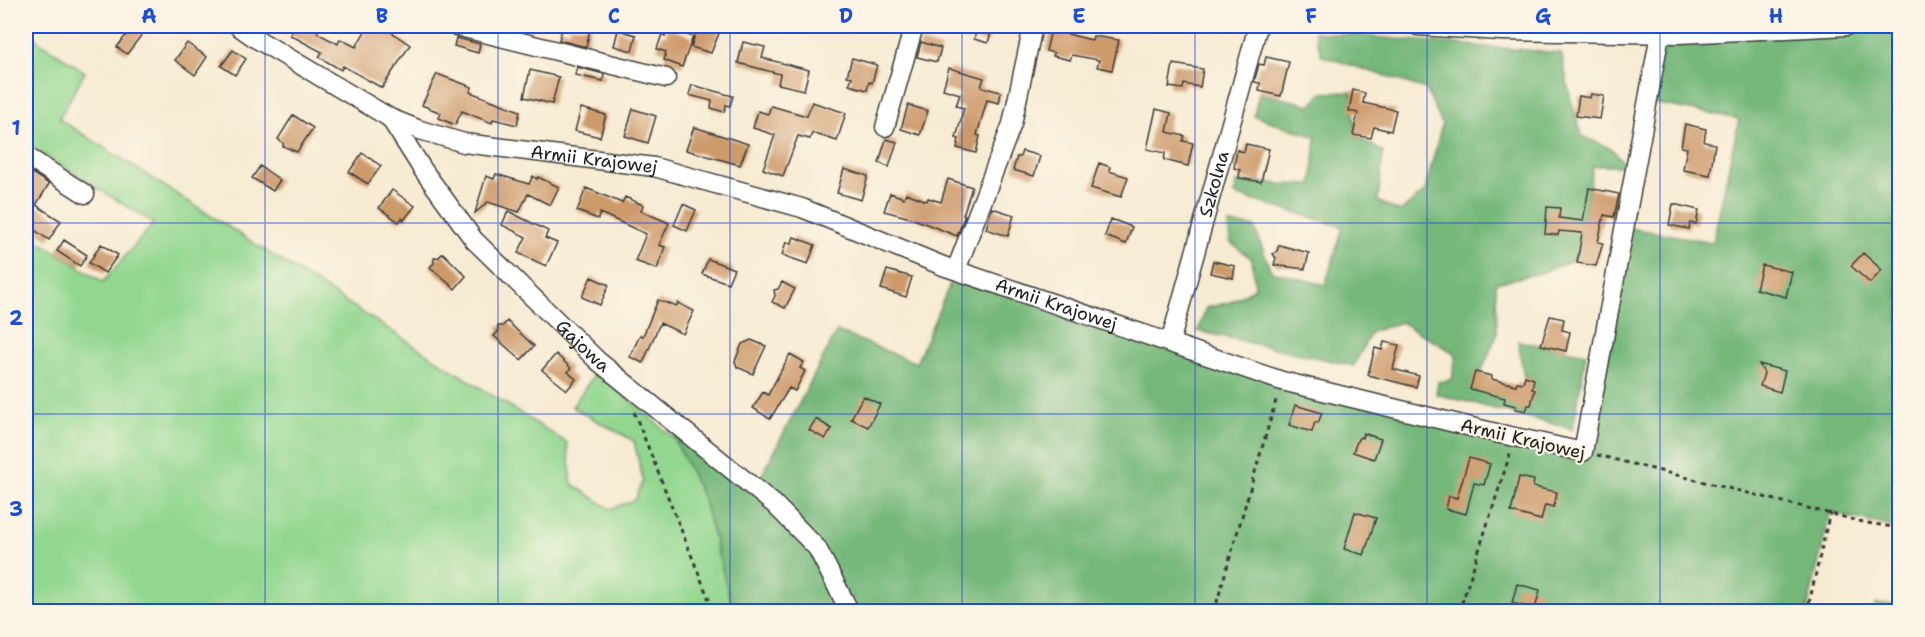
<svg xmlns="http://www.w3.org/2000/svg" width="1925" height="637" font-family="'Shantell Sans',sans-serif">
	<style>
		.green { fill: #92d790; stroke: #577a56; stroke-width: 1.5 }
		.forest { fill: #75b87a; stroke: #486a4b; stroke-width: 1.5 }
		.building { fill: #cd9a6a }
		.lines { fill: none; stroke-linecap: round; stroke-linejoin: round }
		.minor-casing { stroke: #3d3b37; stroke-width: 21 }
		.path { stroke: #3d3b37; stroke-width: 3; stroke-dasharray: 4.5 4.5; stroke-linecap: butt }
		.minor { stroke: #fff; stroke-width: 18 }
		.grid { fill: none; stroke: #1d4ed8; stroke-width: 1.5; stroke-opacity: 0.55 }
		.labels { text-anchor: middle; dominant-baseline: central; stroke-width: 4.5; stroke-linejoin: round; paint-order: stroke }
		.street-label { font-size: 18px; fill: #1c1c1c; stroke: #fcf5e5 }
		.neatline { fill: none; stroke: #1d4ed8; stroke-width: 2 }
		.grid-label { font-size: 20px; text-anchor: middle; font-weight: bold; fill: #1d4ed8 }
	</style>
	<rect width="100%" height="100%" fill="#fcf5e5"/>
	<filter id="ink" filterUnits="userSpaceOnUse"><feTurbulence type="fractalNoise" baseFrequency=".0167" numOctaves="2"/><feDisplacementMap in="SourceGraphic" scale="12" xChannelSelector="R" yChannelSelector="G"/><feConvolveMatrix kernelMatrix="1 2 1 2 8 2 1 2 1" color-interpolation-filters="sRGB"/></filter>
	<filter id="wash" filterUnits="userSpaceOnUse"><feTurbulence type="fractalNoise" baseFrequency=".008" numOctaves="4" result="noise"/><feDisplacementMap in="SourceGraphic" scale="24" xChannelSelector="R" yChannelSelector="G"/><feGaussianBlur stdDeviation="1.35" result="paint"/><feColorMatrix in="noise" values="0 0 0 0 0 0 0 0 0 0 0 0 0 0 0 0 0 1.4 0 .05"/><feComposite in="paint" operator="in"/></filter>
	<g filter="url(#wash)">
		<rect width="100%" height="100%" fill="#f7ebd3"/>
		<path class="green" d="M26,33L85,72L59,119L567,443L572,484L610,509L635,500L643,480L634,441L572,407L596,372L674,438L704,500L730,599L744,611H26V233L103,282L154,223L26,144Z"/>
		<path class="forest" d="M1835,26H1899V528L1830,513L1807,611H744L730,599L704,500L674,438L682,428L755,488L837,331L916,363L956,270L1282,381L1583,452L1624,227L1713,242L1739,119L1647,102L1660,34Z
			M1314,32L1561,53L1571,100L1582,136L1612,149L1626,166H1593L1576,259L1540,273L1496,283L1497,334L1479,377L1527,396L1518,341L1586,354L1573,429L1436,394L1438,382L1452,380L1456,354L1401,322L1371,332L1354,366L1198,331L1206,308L1231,302L1255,288L1252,259L1230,242L1228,224L1254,226L1271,271L1325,285L1343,227L1235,195L1236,182L1312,185L1316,137L1254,116L1259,93L1311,105L1322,93L1351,92L1356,136L1383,152L1378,201L1400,212L1425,191L1442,124L1426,89L1322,56Z
			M1875,604L1899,605V611H1874Z"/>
		<g id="blocks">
			<path class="building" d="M133,26L143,33L127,54L117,47Z
				M295,26H321L317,33L338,44L340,39L356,47L368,26H382L410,45L382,88L343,66L341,70L319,57L322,52L290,35Z
				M570,26H591L586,47L559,40L562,29L569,31Z
				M698,26H722L711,53L691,47Z
				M978,26L992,29L988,43L974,39Z
				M668,28L693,37L682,67L664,60L666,52L657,49L662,34L665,36Z
				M618,30L636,35L632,51L614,46Z
				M1051,30L1092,40L1093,36L1119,40L1112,70L1097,67L1099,60L1072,55L1070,60L1053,56L1054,53L1046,51Z
				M456,38L480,44L478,53L454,46Z
				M743,42L765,47L762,58L809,70L804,90L778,84L780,74L738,63Z
				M921,42L941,48L937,62L917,57Z
				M187,43L207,57L195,75L175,60Z
				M233,50L246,59L235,75L221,66Z
				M1266,57L1289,62L1281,96L1259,91L1260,83L1254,82L1259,64L1264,65Z
				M852,58L877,65L872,83L869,82L867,90L849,85L852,77L847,76Z
				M1173,64L1203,69L1200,87L1184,84L1183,89L1169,87Z
				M577,67L604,74L603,81L575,75Z
				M949,68L984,78L981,87L1001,92L999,103L987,100L977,135L980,136L976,153L957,148L959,139L956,138L964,108L956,106L960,94L943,89Z
				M530,70L559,77L552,104L524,97Z
				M437,74L472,87L470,92L520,111L517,125L493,119L492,123L462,111L455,125L439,118L441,113L422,105Z
				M692,85L733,96L730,106L726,105L724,112L711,108L712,101L689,95Z
				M1353,90L1365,93L1363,103L1396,110L1391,131L1374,127L1371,138L1353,135L1358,113L1349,111Z
				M1591,94L1604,96L1600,119L1576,116L1579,96L1590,98Z
				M812,102L846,113L837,141L812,133L810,139L798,136L783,176L763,169L775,135L753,128L758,111L768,114L771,106L807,116Z
				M908,105L928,111L920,135L901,129Z
				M581,108L606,115L600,137L575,131Z
				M633,109L656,116L648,143L625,136Z
				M1156,109L1171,113L1167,132L1185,136L1183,141L1193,143L1188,166L1164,160L1165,153L1147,149Z
				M293,115L313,128L297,152L283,146V143L278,139Z
				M1685,124L1706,129L1704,142L1715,144L1710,175L1683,170L1687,148L1681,147Z
				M694,127L748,144L740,165L686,150Z
				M886,139L897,142L889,167L879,163Z
				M1246,144L1269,149L1261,182L1239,178L1240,170L1234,168L1237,150L1244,152Z
				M1022,151L1040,156L1034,176L1013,170L1017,157H1020Z
				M362,153L381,166L368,184L349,172Z
				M1099,163L1110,167L1109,171L1128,177L1121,197L1091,188Z
				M260,166L280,180L273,191L252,178Z
				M26,169L49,184L36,205L61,221L49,240L26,224Z
				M844,169L868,176L861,200L837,193Z
				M496,174L529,184L533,176L537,179L538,177L559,187L550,205L528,194L519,212L488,202L475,213L486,176L494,179Z
				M948,179L972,187L963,215H965L957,236L914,219L884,211L890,193L904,198L906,193L927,201L928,198L941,202Z
				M586,188L622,203L625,197L643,205L641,211L669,223L659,245L665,247L657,269L635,261L646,234L600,213L598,219L577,211Z
				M1589,188L1619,194L1614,217L1604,215L1598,242L1603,243L1596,266L1577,263L1582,233L1559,231L1558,235L1545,234L1547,207L1560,208L1559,218L1583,221Z
				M392,190L415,206L404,220L402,218L399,222L379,208Z
				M683,204L696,210L687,231L674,225Z
				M1673,204L1699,210L1696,224L1690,223L1689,229L1669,225Z
				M992,208L1014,215L1008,236L986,229Z
				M508,211L548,231L545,238L557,243L546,266L518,253L526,237L502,225Z
				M1111,219L1132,227L1126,244L1105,236Z
				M794,237L815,245L808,264L782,255L786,242L791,244Z
				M64,240L87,255L80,266L57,251Z
				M101,244L118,255L105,273L89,263Z
				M1279,245L1309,253L1305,269L1274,265L1276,258L1273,254L1277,251Z
				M443,253L466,276L455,289L430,267L434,263V258L439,257Z
				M1863,253L1882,270L1870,283L1851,266Z
				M708,259L734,269L728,283L702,274Z
				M1213,261L1235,266L1233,278L1210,273Z
				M1762,265L1792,272L1786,297L1756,289Z
				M887,270L912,277L906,297L881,289Z
				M591,277L609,285L600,305L582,297Z
				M782,282L795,289L785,308L772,302L775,296L774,290L778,289Z
				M658,300L669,304V303L676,306L678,303L694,311L683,334L660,323L643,363L630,357L640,335L643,336Z
				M1550,316L1564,319L1562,330L1570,332L1566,351L1541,345Z
				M507,321L534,346L521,360L494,336L498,332V326H503Z
				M751,340L766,346L753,374L737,367L735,361L742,344Z
				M1384,342L1399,345L1393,369L1419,376L1416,387L1368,375L1375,348L1382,350Z
				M556,354L571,368L568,372L576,379L567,390L542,370Z
				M790,354L804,362L800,368L805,371L795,391L789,388L770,419L753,408L763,392L768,395Z
				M1759,364L1785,371L1780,392L1760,386L1764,373Z
				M1475,372L1492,376L1491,379L1516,385L1517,382L1523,383L1525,376L1534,379L1532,389L1535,390L1531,405H1528L1526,411L1515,409L1516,406L1504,403L1505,398L1470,389Z
				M863,396L880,404L868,427L851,419Z
				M1295,405L1322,413L1318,423L1315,422L1312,432L1289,425Z
				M816,419L832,429L825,439L809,430Z
				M1363,433L1381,439L1374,459L1353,452L1358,439L1360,437L1362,438Z
				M1469,458L1490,464L1484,485L1474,483L1466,514L1446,509L1449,496L1457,498Z
				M1519,477L1534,480L1533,487L1557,492L1554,507L1545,505L1541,520L1511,512Z
				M1355,512L1376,518L1364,555L1344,549Z
				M1517,584L1540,590L1535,609L1512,603Z"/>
		</g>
	</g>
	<g filter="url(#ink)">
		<use href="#blocks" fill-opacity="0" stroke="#3d3b37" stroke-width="1.5"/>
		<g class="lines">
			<g class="minor-casing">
				<g id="minor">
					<path id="s1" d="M238,26L255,38L390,118L420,130L464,143L654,167L802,208L943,266L1282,381L1496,433L1583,452L1660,34"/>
					<path d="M456,26L666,78"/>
					<path d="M1418,26L1501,31L1679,34L1847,26"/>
					<path id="s2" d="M390,118L423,170L474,240L598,361L774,504L817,548L850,612"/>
					<path d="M885,127L914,26"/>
					<path d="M26,156L85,194"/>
					<path d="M956,270L1012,124L1033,26"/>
					<path id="s3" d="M1170,343L1258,26"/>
				</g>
			</g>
			<path class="path" d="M634,412L714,612
				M1597,455L1867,523L1900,528
				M1214,612L1277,397
				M1459,612L1511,451
				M1807,612L1830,512"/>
			<use href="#minor" class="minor"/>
		</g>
	</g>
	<path class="grid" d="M265,26V612M498,26V612M730,26V612M962,26V612M1195,26V612M1427,26V612M1660,26V612M26,223H1900M26,414H1900"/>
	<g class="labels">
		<g class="street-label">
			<text stroke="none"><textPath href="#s1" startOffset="387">Armii Krajowej</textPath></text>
			<text stroke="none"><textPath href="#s3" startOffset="165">Szkolna</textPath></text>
			<text stroke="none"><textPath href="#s1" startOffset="873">Armii Krajowej</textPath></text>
			<text stroke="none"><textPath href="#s2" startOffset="300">Gajowa</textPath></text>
			<text transform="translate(1523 439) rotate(13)">Armii Krajowej</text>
		</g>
	</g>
	<rect width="1925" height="637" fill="none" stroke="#fcf5e5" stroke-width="66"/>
	<rect x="33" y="33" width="1859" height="571" class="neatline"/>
	<g class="grid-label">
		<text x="149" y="23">A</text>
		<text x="382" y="23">B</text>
		<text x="614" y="23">C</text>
		<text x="846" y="23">D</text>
		<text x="1079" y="23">E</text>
		<text x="1311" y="23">F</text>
		<text x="1543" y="23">G</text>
		<text x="1776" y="23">H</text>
		<text x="16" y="135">1</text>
		<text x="16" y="325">2</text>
		<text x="16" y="516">3</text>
	</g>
</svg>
